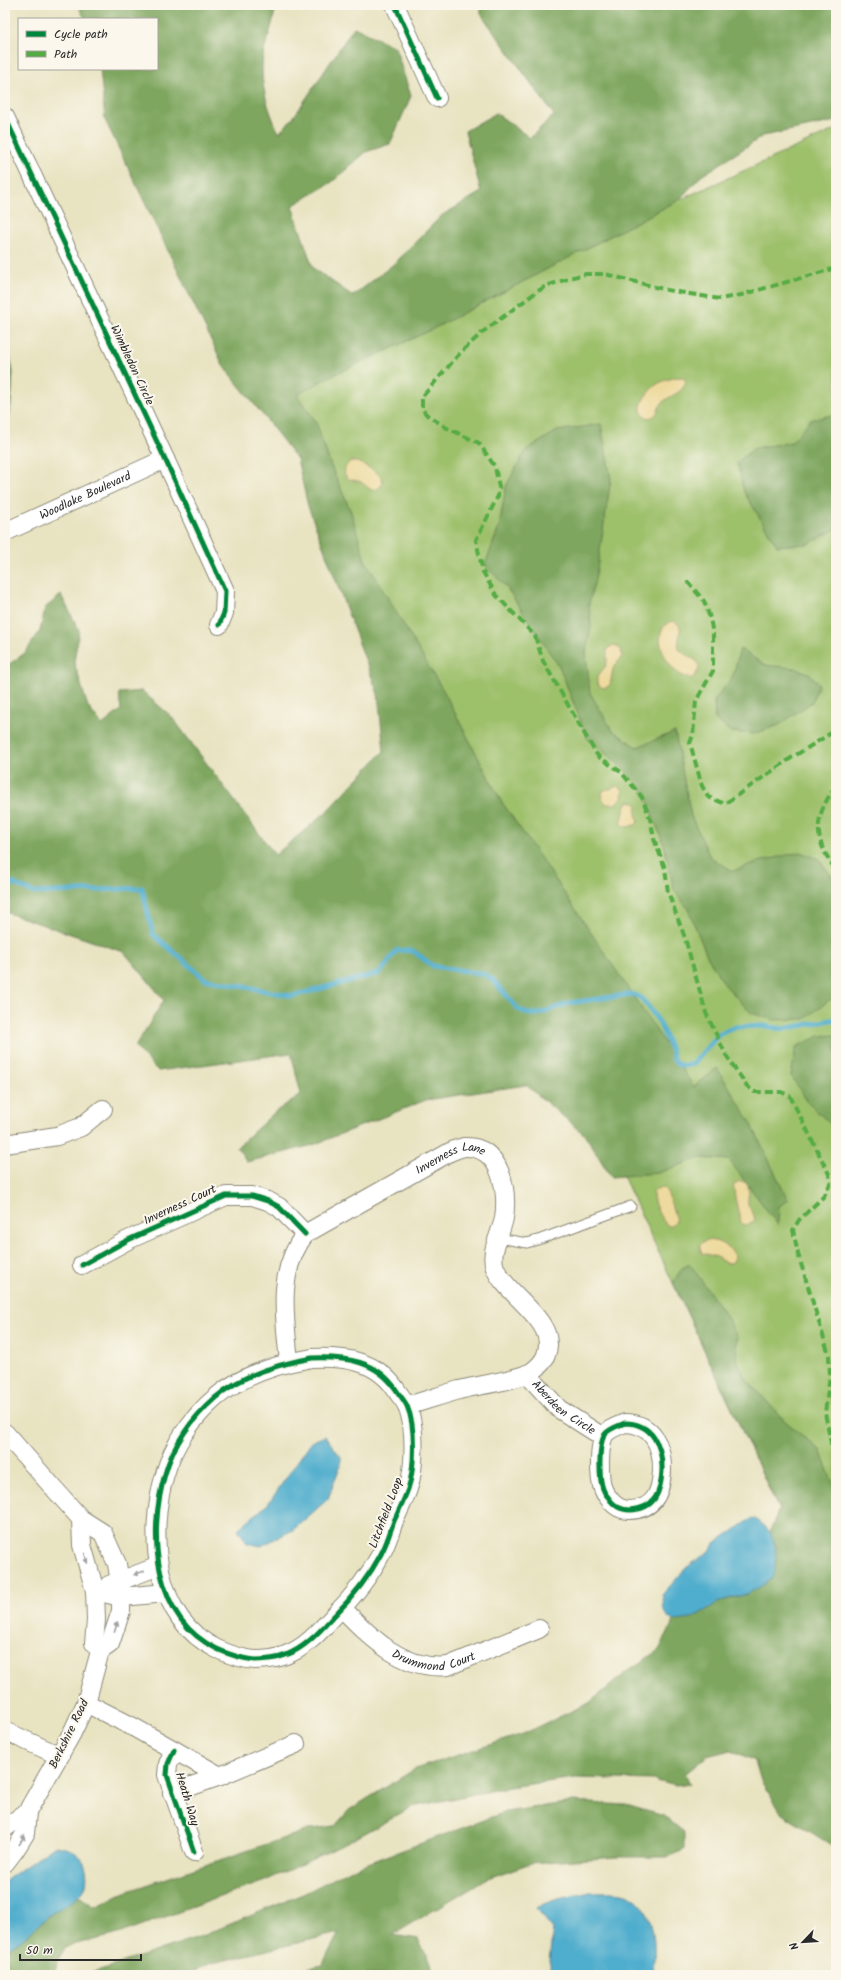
<svg xmlns="http://www.w3.org/2000/svg" width="841" height="1980" font-family="Kalam,sans-serif">
	<style>
		.green { fill: #9dc06a; stroke: #64764a }
		.forest { fill: #7ea65e; stroke: #546844 }
		.sand { fill: #eeda9e; stroke: #8c8264 }
		.water { fill: #4fadcd; stroke: #3d6c7c }
		.lines { fill: none; stroke-linecap: round; stroke-linejoin: round }
		.stream { stroke: #4fadcd; stroke-width: 5 }
		.service-casing { stroke: #8a8776; stroke-width: 11 }
		.minor-casing { stroke: #8a8776; stroke-width: 20 }
		.service { stroke: #fff; stroke-width: 9 }
		.minor { stroke: #fff; stroke-width: 18 }
		.quiet { stroke: #54ab44; stroke-width: 4; stroke-dasharray: 8 4; stroke-linecap: butt }
		.cycleway-casing { stroke: #fbf7ec; stroke-width: 8 }
		.cycleway { stroke: #00873e; stroke-width: 5 }
		.oneway { fill: #a0a0a0 }
		.labels { text-anchor: middle; dominant-baseline: central; stroke-width: 4; stroke-linejoin: round; paint-order: stroke }
		.street-label { font-size: 12px; fill: #2b2b2b; stroke: #fbf7ec }
	</style>
	<rect width="100%" height="100%" fill="#fbf7ec"/>
	<filter id="ink" filterUnits="userSpaceOnUse"><feTurbulence type="fractalNoise" baseFrequency=".025" numOctaves="2"/><feDisplacementMap in="SourceGraphic" scale="8" xChannelSelector="R" yChannelSelector="G"/><feConvolveMatrix kernelMatrix="1 2 1 2 8 2 1 2 1" color-interpolation-filters="sRGB"/></filter>
	<filter id="wash" filterUnits="userSpaceOnUse"><feTurbulence type="fractalNoise" baseFrequency=".012" numOctaves="4" result="noise"/><feDisplacementMap in="SourceGraphic" scale="16" xChannelSelector="R" yChannelSelector="G"/><feGaussianBlur stdDeviation="0.9" result="paint"/><feColorMatrix in="noise" values="0 0 0 0 0 0 0 0 0 0 0 0 0 0 0 0 0 1.4 0 .05"/><feComposite in="paint" operator="in"/></filter>
	<g filter="url(#wash)">
		<rect width="100%" height="100%" fill="#e8e3c1"/>
		<path class="green" d="M836,129V1630H835L546,1011L270,385Z"/>
		<path class="forest" d="M78,5H275C275,22 266,39 263,56C259,82 268,110 279,133L293,118L354,27L395,47L411,96L390,144L366,152L332,182L292,206L313,268L353,296L395,263L441,216L481,192L465,131L496,113L530,138L554,115L481,14V5H836V121L763,136L700,177L679,200L431,330L325,379L297,395L316,422L331,466L351,512L365,560L444,692L501,801L551,873L694,1087L717,1068L750,1121L788,1200L779,1206L778,1225L729,1160L700,1158L658,1173L611,1177L585,1135L526,1085L426,1100L313,1145L247,1162L237,1147L275,1112L301,1094L291,1053L158,1071L135,1047L164,1000L124,952L5,912V667L25,653L40,631L45,608L61,595L79,630L74,662L88,707L102,725L121,710L119,693L142,691L172,717L275,855L325,813L384,751L378,694L308,506L297,459L263,415L224,367L105,120L100,69H157V19H85Z
			M5,330L13,372L11,405L5,432Z
			M832,415L836,416V529L808,544L777,546L744,492L737,462L755,448L792,442L810,420Z
			M601,424L611,479L596,575L589,604L591,627L586,652L590,693L612,730L637,747L675,732L691,816L710,857L733,871L754,863L800,852L819,859L836,882V997L828,1001L805,1019L774,1020L751,1013L725,985L708,958L688,909L674,890L664,845L644,792L623,768L587,738L560,668L507,588L485,565L499,527L506,486L526,450L557,431Z
			M740,649L765,665L794,668L809,673L819,684L812,702L779,725L754,734L731,732L715,719L714,701L733,676Z
			M836,1035V1129L809,1104L791,1076L796,1047L819,1036Z
			M690,1264L727,1317L737,1337V1360L747,1380L785,1421L820,1450L831,1479L836,1487V1848L782,1814L761,1781L755,1761L731,1750L707,1756L685,1774L690,1784L676,1786L653,1780L575,1778L509,1787L412,1807L347,1843L265,1881L115,1935L64,1947L53,1975H5V1951L52,1913L79,1896L95,1907L120,1894L311,1829L335,1826L349,1810L415,1769L523,1734L589,1703L633,1667L659,1650L674,1620L689,1619L721,1601L747,1594L777,1547L769,1534L779,1509L673,1283L682,1268Z
			M572,1802L626,1805L664,1816L684,1832V1850L667,1857H617L531,1863L485,1879L393,1935L418,1939L436,1975H266L322,1965L339,1933L209,1964L185,1975H91V1973L204,1935L303,1894L352,1869L505,1812Z"/>
		<path class="sand" d="M681,377L686,380C683,394 673,393 663,402C657,408 659,416 649,418C630,411 649,389 659,383C666,380 674,377 681,377Z
			M351,461C356,460 376,471 380,475C386,482 380,490 372,490C368,488 365,485 361,482C357,480 353,481 349,479C341,474 345,465 351,461Z
			M674,621L680,626C681,633 677,641 679,648C682,658 711,658 693,678C671,682 643,627 674,621Z
			M613,645L621,649L622,656L613,669L610,685L605,688L601,687L597,683V677L605,667L607,662V649Z
			M617,786L623,789L622,798L615,804H607L603,800L602,793L606,789H610Z
			M629,801L634,802L637,805L636,815L639,821L635,825L627,827L621,824L626,805Z
			M740,1181C753,1182 747,1196 748,1204C750,1211 756,1214 754,1222L748,1225L742,1224C740,1221 732,1187 734,1184Z
			M659,1188C661,1188 663,1187 665,1189C668,1191 675,1217 676,1221L670,1226C662,1225 650,1198 654,1191Z
			M707,1240C720,1241 730,1245 735,1257L733,1262L727,1264L717,1257L702,1253L700,1248V1244Z"/>
		<path class="water" d="M325,1436L341,1457V1464L328,1499L293,1530L261,1546L247,1543L238,1529L268,1504L311,1442Z
			M753,1518C778,1530 779,1555 772,1579C764,1584 755,1591 746,1594C738,1597 729,1598 722,1601C707,1607 685,1629 668,1617C661,1612 665,1602 662,1595L686,1568L708,1552L715,1543Z
			M54,1846C67,1847 75,1850 83,1861C87,1867 88,1880 85,1888C80,1900 61,1906 51,1914C36,1926 22,1941 5,1950V1881Z
			M590,1892C601,1892 615,1891 626,1894C656,1904 657,1950 652,1975H554L549,1960L553,1929L536,1908C553,1898 571,1897 590,1892Z"/>
		<g class="lines">
			<path class="stream" d="M5,880L34,893L142,888L153,934L205,979L292,996L380,973L397,950L413,951L433,966L484,974L493,980L518,1009L529,1014H539L569,1003L632,994L640,997L648,1006L659,1022L672,1052L673,1059L677,1064L684,1066L693,1064L718,1035L735,1027L765,1026L783,1029L836,1019"/>
		</g>
	</g>
	<g filter="url(#ink)">
		<g class="lines">
			<g class="service-casing">
				<path id="service" d="M499,1238L527,1243L541,1239L631,1206"/>
			</g>
			<g class="minor-casing">
				<g id="minor">
					<path d="M395,5L437,98"/>
					<path d="M5,117L165,459L225,591L224,613L219,625"/>
					<path id="s1" d="M5,532L165,459"/>
					<path d="M5,1144L57,1136L81,1127L103,1109"/>
					<path d="M82,1265L128,1240L226,1196H252L268,1201L279,1207L305,1234"/>
					<path d="M312,1358C346,1357 377,1360 397,1391C400,1396 405,1401 407,1406C416,1426 415,1468 408,1489C404,1500 399,1510 394,1521C390,1532 387,1543 381,1554C369,1577 352,1598 333,1617C320,1631 305,1648 286,1655C276,1659 266,1660 255,1660C243,1659 228,1654 217,1649C154,1619 147,1534 165,1474C173,1445 192,1418 215,1398C241,1375 278,1364 312,1358Z"/>
					<path id="s2" d="M289,1362C285,1317 276,1273 305,1234L450,1152C454,1150 460,1148 464,1147C501,1145 508,1190 504,1218C501,1234 489,1252 495,1268C506,1296 559,1321 546,1355C544,1361 538,1367 533,1371C522,1379 475,1386 459,1390C442,1395 424,1401 407,1406"/>
					<path id="s3" d="M527,1374L559,1409L603,1437"/>
					<path d="M625,1423C652,1423 663,1446 662,1471C661,1492 655,1509 630,1510C620,1510 613,1505 608,1497C606,1495 604,1492 603,1489C599,1479 598,1441 606,1433C611,1428 618,1426 625,1423Z"/>
					<path d="M5,1433L81,1519L103,1533L117,1564L121,1589V1611L110,1644L100,1651L86,1703L72,1733L27,1812L25,1834L15,1850L5,1863"/>
					<path d="M81,1519L82,1545L95,1591L96,1620L94,1643L100,1651"/>
					<path d="M109,1585L159,1566"/>
					<path d="M95,1591L121,1597L167,1593"/>
					<path id="s4" d="M342,1608C370,1637 403,1671 448,1666L539,1629"/>
					<path d="M86,1703L135,1728L220,1776"/>
					<path d="M5,1731L60,1756"/>
					<path d="M174,1750L168,1764L167,1775L194,1852"/>
					<path d="M172,1793L220,1776L296,1744"/>
					<path d="M5,1828L27,1812"/>
				</g>
			</g>
			<use href="#service" class="service"/>
			<use href="#minor" class="minor"/>
			<path class="quiet" d="M836,268L741,295L720,299L667,290L605,274H586L573,277L546,286L535,293L484,331L461,352L422,397V409L427,415L447,428L479,443L495,467L499,487L498,496L476,540L483,572L496,595L535,636L543,661L595,752L599,757L621,772L642,797L651,822L654,839L665,868L668,892L685,938L706,1013L726,1055L747,1086L754,1092H781L790,1096L829,1174L830,1184L824,1196L799,1220L793,1230L798,1254L829,1355L830,1375L825,1413L836,1468
				M687,581L704,601L710,618L713,634V671L696,701L693,735L690,743L702,786L708,797L723,803L729,801L788,760L836,730
				M836,786C813,817 813,839 836,870"/>
			<g class="cycleway-casing">
				<path id="cycleway" d="M395,5L437,98
					M5,117L165,459L225,591L224,613L219,625
					M82,1265L128,1240L226,1196H252L268,1201L279,1207L305,1234
					M312,1358C346,1357 377,1360 397,1391C400,1396 405,1401 407,1406C416,1426 415,1468 408,1489C404,1500 399,1510 394,1521C390,1532 387,1543 381,1554C369,1577 352,1598 333,1617C320,1631 305,1648 286,1655C276,1659 266,1660 255,1660C243,1659 228,1654 217,1649C154,1619 147,1534 165,1474C173,1445 192,1418 215,1398C241,1375 278,1364 312,1358Z
					M625,1423C652,1423 663,1446 662,1471C661,1492 655,1509 630,1510C620,1510 613,1505 608,1497C606,1495 604,1492 603,1489C599,1479 598,1441 606,1433C611,1428 618,1426 625,1423Z
					M174,1750L168,1764L167,1775L194,1852"/>
			</g>
			<use href="#cycleway" class="cycleway"/>
		</g>
		<defs><path id="oneway-solid" d="M-6-.8H1V-3.2L6.5 0L1 3.2V.8H-6Z"/></defs>
		<g class="oneway">
			<use href="#oneway-solid" transform="translate(86 1558) rotate(74)"/>
			<use href="#oneway-solid" transform="translate(139 1573) rotate(160)"/>
			<use href="#oneway-solid" transform="translate(116 1627) rotate(-73)"/>
			<use href="#oneway-solid" transform="translate(22 1840) rotate(-60)"/>
		</g>
	</g>
	<g class="labels">
		<g class="street-label">
			<text transform="translate(132 365) rotate(65)">Wimbledon Circle</text>
			<text stroke="none"><textPath href="#s1" startOffset="88">Woodlake Boulevard</textPath></text>
			<text stroke="none"><textPath href="#s2" startOffset="298">Inverness Lane</textPath></text>
			<text transform="translate(180 1205) rotate(-25)">Inverness Court</text>
			<text stroke="none"><textPath href="#s3" startOffset="50">Aberdeen Circle</textPath></text>
			<text transform="translate(386 1513) rotate(-69)">Litchfield Loop</text>
			<text stroke="none"><textPath href="#s4" startOffset="111">Drummond Court</textPath></text>
			<text transform="translate(69 1734) rotate(-64)">Berkshire Road</text>
			<text transform="translate(187 1799) rotate(73)">Heath Way</text>
		</g>
	</g>
	<rect width="841" height="1980" fill="none" stroke="#fbf7ec" stroke-width="20"/>
	<rect x="18" y="18" width="140" height="52" fill="#fbf7ec" stroke="#a8a59f"/>
	<rect x="26" y="31" width="20" height="6" fill="#00873e" stroke="#a8a59f"/>
	<text x="54" y="38" font-size="12" fill="#2b2b2b">Cycle path</text>
	<rect x="26" y="51" width="20" height="6" fill="#54ab44" stroke="#a8a59f"/>
	<text x="54" y="58" font-size="12" fill="#2b2b2b">Path</text>
	<g transform="translate(803 1942) rotate(245)" stroke="#fbf7ec" stroke-width="3" paint-order="stroke">
	<path d="M0-3L7 15L0 10L-7 15Z" fill="#2b2b2b"/>
	<text y="-6" font-size="11" font-weight="bold" text-anchor="middle" fill="#2b2b2b">N</text>
	</g>
	<path d="M20 1954v6h121v-6" fill="none" stroke="#2b2b2b" stroke-width="2"/>
	<text x="26" y="1954" font-size="12" fill="#2b2b2b" stroke="#fbf7ec" stroke-width="3" paint-order="stroke">50 m</text>
</svg>
